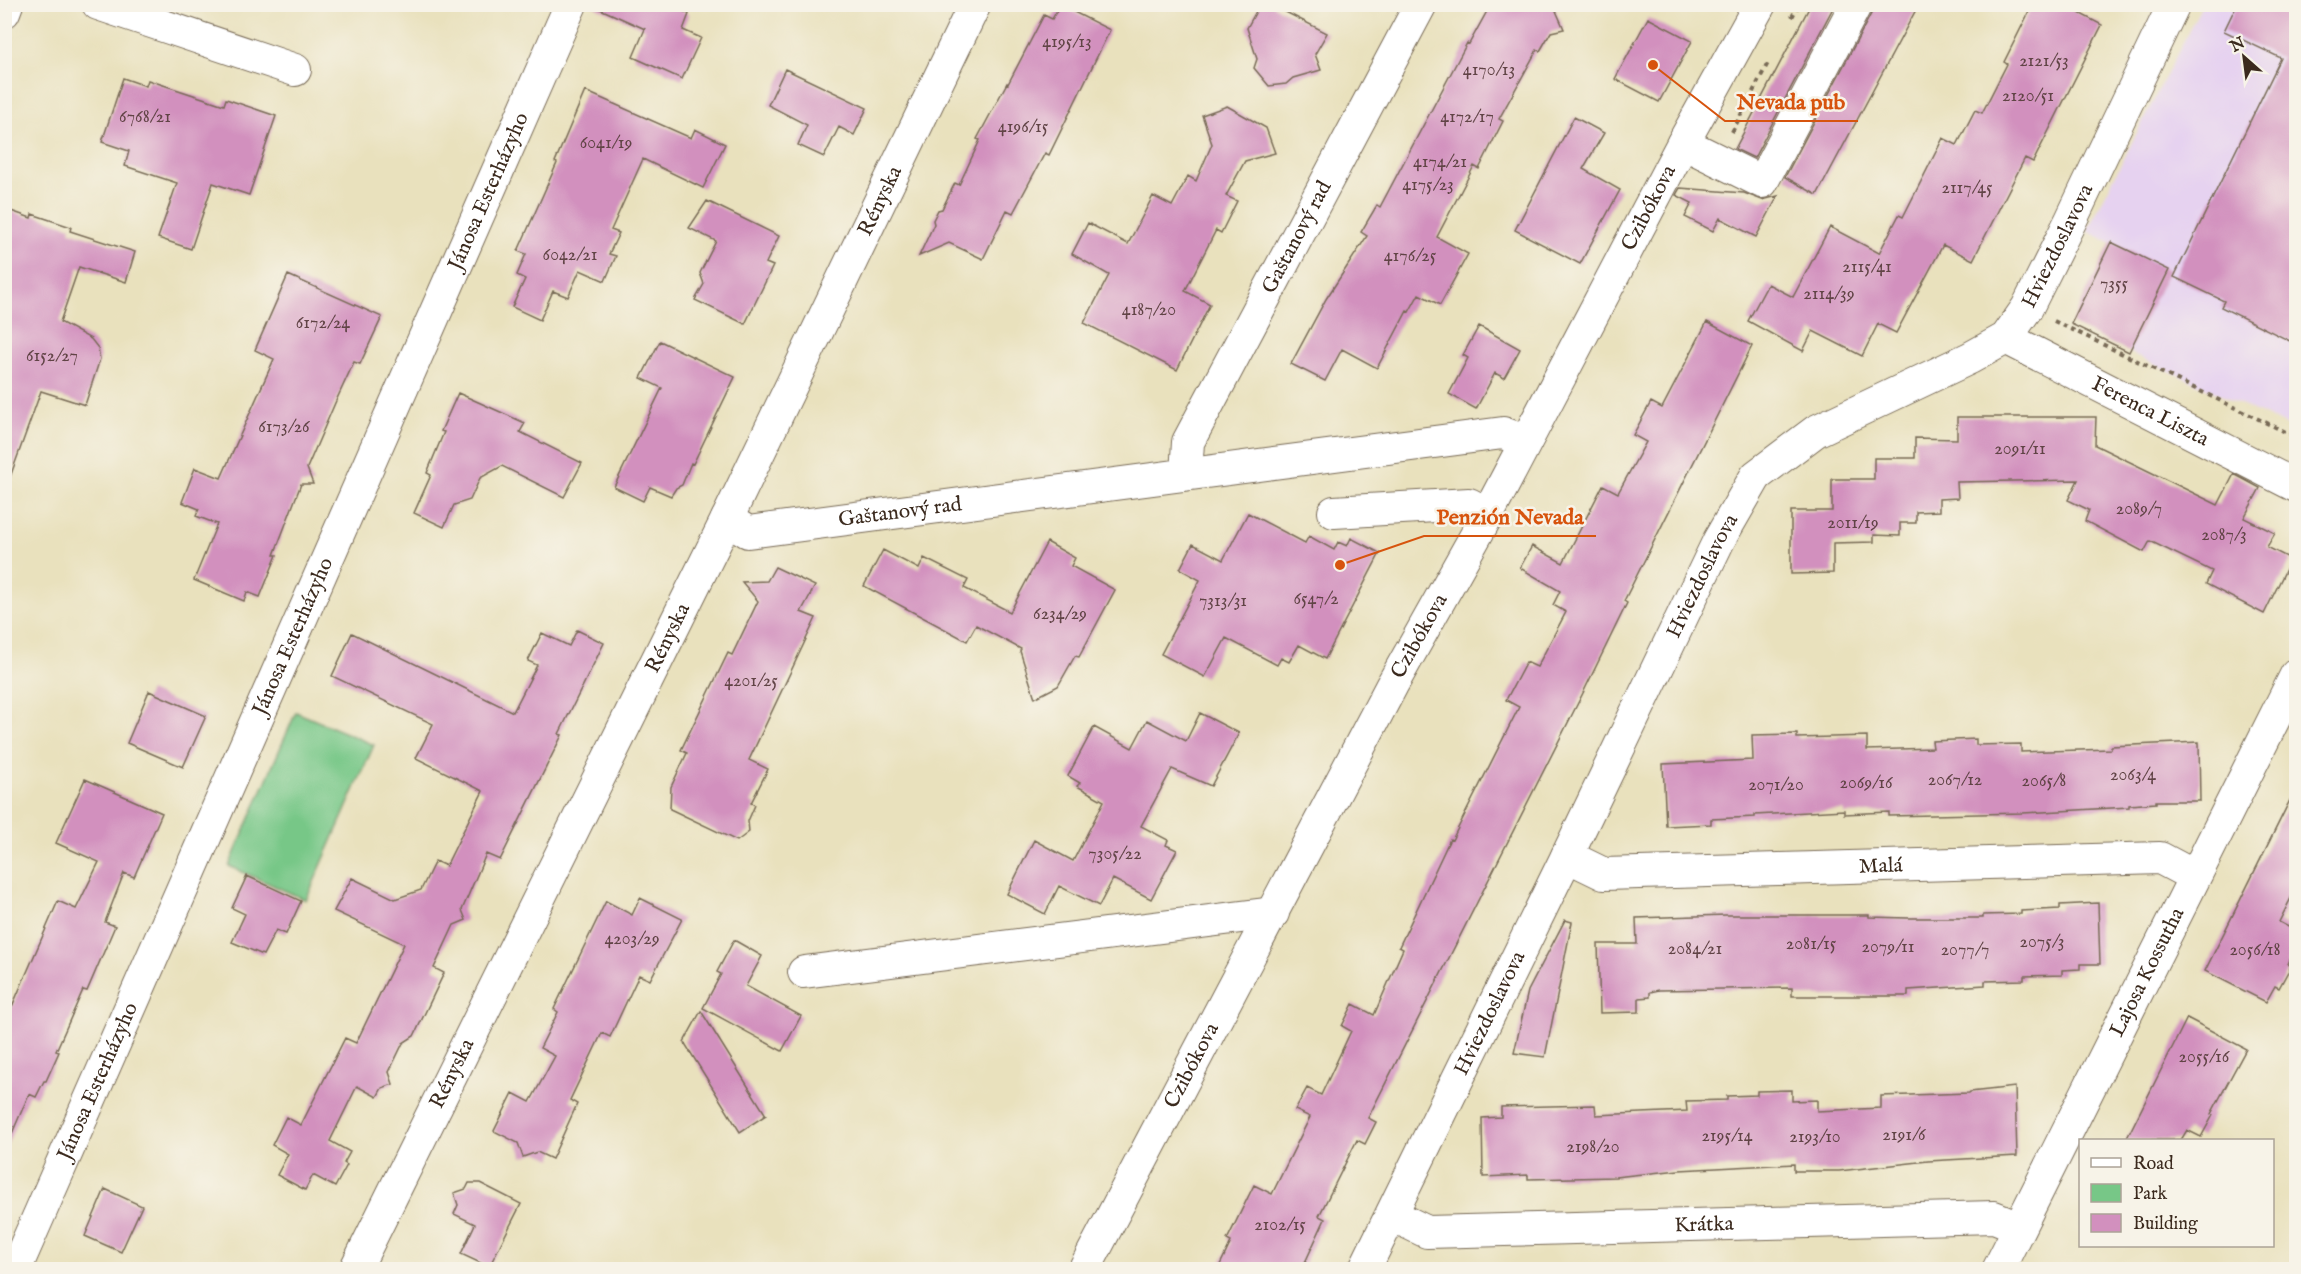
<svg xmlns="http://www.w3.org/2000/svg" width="2301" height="1274" font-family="'IM FELL English',serif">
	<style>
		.built { fill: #e6d2f0 }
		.green { fill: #77c787; stroke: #597852; stroke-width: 1.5 }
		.building { fill: #d290be }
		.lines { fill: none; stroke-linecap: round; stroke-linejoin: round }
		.minor-casing { stroke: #786a56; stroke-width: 34 }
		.path { stroke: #786a56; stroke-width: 4; stroke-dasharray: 4.5 4.5; stroke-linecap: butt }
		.minor { stroke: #fff; stroke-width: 32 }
		.labels { text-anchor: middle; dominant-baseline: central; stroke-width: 5; stroke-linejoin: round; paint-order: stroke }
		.number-label { font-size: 18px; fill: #614446 }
		.street-label { font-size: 21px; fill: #3b2a1e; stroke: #f7f3e8 }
		.leader { fill: none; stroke: #d7540e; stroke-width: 2 }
		.callout-dot { fill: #d7540e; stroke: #f7f3e8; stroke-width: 2 }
		.callout-label { font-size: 22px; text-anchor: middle; font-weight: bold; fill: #d7540e; stroke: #f7f3e8; stroke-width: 5; stroke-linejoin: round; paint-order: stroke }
	</style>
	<rect width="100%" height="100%" fill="#f7f3e8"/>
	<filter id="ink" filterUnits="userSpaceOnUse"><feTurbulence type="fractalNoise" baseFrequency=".0167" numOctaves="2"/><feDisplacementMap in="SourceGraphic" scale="12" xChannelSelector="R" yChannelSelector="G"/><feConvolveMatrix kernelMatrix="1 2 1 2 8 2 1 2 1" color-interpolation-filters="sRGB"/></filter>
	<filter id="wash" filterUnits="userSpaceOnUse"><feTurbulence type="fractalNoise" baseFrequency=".008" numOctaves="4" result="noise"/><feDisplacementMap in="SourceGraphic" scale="24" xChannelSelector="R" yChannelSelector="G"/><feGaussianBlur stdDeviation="1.35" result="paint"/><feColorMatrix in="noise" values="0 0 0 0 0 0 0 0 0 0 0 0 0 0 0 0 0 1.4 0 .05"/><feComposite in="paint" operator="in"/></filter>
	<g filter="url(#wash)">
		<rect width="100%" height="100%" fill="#e9e1bd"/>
		<path class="built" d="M2202,5H2296V430L2129,352L2149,261L2087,231Z"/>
		<path class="green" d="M296,712L374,745L306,900L229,866Z"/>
		<g id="blocks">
			<path class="building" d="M589,4H669L689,14L683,30L701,38L682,79L633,57L645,29Z
				M1260,4H1270L1327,33L1315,54L1321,70L1293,78L1286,84L1269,86L1254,68L1257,59L1247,28Z
				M1491,4H1553L1564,29L1551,32L1540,51L1537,50L1499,119L1503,121L1479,169L1474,166L1437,237L1468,254L1440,305L1419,294L1409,312L1407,311L1377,368L1342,349L1325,381L1291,364L1326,299L1367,236L1361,232L1377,205L1380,207L1467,43L1469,44Z
				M1811,4H1835L1754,158L1735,149Z
				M1874,4H1919L1817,195L1785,177L1872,12Z
				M2033,4H2062L2102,25L2033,162L2025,158L1973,260L1943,245L1896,333L1878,324L1862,356L1813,331L1803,351L1748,321L1768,284L1793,297L1830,227L1879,253L1899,215L1903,217L1943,138L1957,145L1975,110L1982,113L2007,64L2004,62Z
				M2237,4H2296V344L2221,307L2224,301L2174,277L2281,58L2224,31Z
				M1060,5L1110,30L1049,155L1045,153L1013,213L1007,210L983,259L949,243L919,256L934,224L933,220L938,210L942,209L955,183L959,185L980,140L977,139L1007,83L1008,84L1044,15L1052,19Z
				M1648,18L1692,41L1659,102L1615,79Z
				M785,69L867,108L854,135L839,127L824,157L798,145L807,125L768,105Z
				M123,78L146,86L148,80L224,105L226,99L276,116L249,195L213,183L191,249L158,238L177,183L125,166L129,151L102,142Z
				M585,91L691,138L695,129L725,144L703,188L643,159L611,230L619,233L609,254L616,256L605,281L580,270L568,297L553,291L540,320L512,307L525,279L517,275L526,254L518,251L557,163L555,162Z
				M1227,106L1266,128L1275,153L1245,161L1226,196L1237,201L1221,233L1216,230L1185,291L1210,304L1177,370L1084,323L1109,275L1072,254L1088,223L1128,244L1153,196L1172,206L1188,176L1196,181L1212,144L1202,115Z
				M1574,117L1604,133L1583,169L1620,190L1580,264L1515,230Z
				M1680,188L1744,193L1762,200L1778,196L1756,237L1720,218L1713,231L1685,217L1692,203L1676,195Z
				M707,201L779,236L766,263L773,266L745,324L695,300L704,284L700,273L716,241L689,228Z
				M11,211L31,218L32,214L71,227L70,231L135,252L126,282L79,267L60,322L91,339L98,348L100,359L85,405L41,391L9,480L4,479V232Z
				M2111,242L2169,270L2129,352L2071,324Z
				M288,275L382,317L360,364L354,362L335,403L307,468L313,484H301L274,555H277L260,597L247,592L244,601L194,580L217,524L196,516L199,509L182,502L195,468L221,478L274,359L255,350Z
				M1707,322L1752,346L1624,601L1627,603L1584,691L1368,1118L1376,1122L1365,1144L1357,1140L1319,1216L1325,1219L1302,1269H1218L1231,1242L1227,1240L1254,1185L1272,1194L1310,1117L1295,1110L1307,1088L1321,1095L1351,1031L1342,1026L1353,1004L1374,1015L1403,949L1399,947L1450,839L1452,840L1519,707L1506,700L1526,662L1537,667L1566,612L1553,605L1560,591L1520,568L1532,546L1563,563L1603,485L1618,493L1646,442L1633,435L1651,402L1662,408Z
				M1479,326L1520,349L1504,378L1495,373L1476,409L1449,394L1468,358L1463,355Z
				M660,341L735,377L693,464L691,463L682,485L676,488L671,496L650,487L643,501L614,487L662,388L641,378Z
				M458,393L525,423L520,432L582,463L564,497L502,466L480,478L470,500L454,505L444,527L414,513L431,475L427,473L444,432L441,431Z
				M1957,417H2096L2095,445L2218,505L2234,474L2260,488L2244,518L2275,533L2267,547L2291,559L2264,614L2206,584L2212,571L2150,541L2144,552L2085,521L2089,510L2068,500L2078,480L1957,482L1958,498L1939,499V511L1916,512V523H1900V536L1874,535V542L1833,543V573L1791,574V511H1832V479H1874V458H1915V438L1957,439Z
				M1248,513L1305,543L1309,536L1334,550L1338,542L1347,546L1351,538L1380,553L1325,659L1299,645L1289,662L1281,658L1277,665L1226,638L1205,677L1161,654L1200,580L1180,569L1193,544L1223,560Z
				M1047,542L1075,558L1071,566L1115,590L1079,657L1075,656L1058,686L1035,698L1020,651L1021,649L976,625L967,641L864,586L883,550L919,569L924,558L968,580L964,588L1010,612Z
				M775,567L815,586L801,612L816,618L749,760L768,769L751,803L755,805L748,821L749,832L737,841L670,809L671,787L687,753L681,750L728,653L732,655L758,601L742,582L767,581Z
				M577,630L604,643L559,734L562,735L500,860L486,854L462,910L466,920L454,925L434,968L444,973L414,1036L403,1043L389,1072L393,1084L382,1088L377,1097L357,1086L330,1141L350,1152L344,1163L347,1165L335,1187L313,1175L305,1190L277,1175L288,1154L272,1145L286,1117L301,1125L345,1038L356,1043L404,944L334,911L352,878L395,899L421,890L435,861L446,866L483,791L416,758L433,724L332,676L352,633L513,712L537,665L528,661L542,633L569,646Z
				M149,691L206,716L183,767L127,743Z
				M1200,713L1239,733L1211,786L1172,769L1141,826L1168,840L1166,845L1177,850L1151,899L1113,879L1099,906L1059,886L1045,914L1007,894L1034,840L1073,861L1104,801L1077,786L1080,783L1068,776L1094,727L1132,748L1147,720L1186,741Z
				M1797,734V738L1867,736V750L1933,748L1932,741L1976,739V745L2021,744V752L2111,749V746L2199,742L2200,801H2156V803L2129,805V807L2023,813L1889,816V812L1844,814V810L1755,815V817L1711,819V824L1666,826L1663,764L1753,760L1752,735Z
				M85,779L162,813L134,877L124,873L105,922L115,926L87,991L83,990L56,1051L59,1052L46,1081H44L36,1097L29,1094L4,1152V1025L58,901L76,909L99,862L56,843Z
				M2296,788V888L2279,922L2296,931V947L2288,964L2291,966L2279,988L2275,986L2266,1002L2205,971Z
				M247,876L301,901L286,934L276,930L263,955L232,942L245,914L232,908Z
				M640,898L682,919L650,980L639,975L610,1037L602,1033L570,1100L577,1104L552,1159L537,1152L523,1157L518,1143L494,1131L513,1093L530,1102L555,1056L540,1048L558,1012L554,1009L606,901L632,915Z
				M2098,903L2100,964H2080V969L2062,970V975L2024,976V980L1985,981V985L1908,990V996H1792V988L1659,990L1650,992V997L1639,998V1012L1600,1013L1598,944H1637L1636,918L1726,915H1869V917L1908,918H1983V915L2021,914V911L2060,909V905Z
				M1565,920L1572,922L1545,1057L1514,1053L1528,991Z
				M734,940L762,956L746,986L801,1016L782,1051L703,1008L721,974L717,972Z
				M701,1011L766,1115L740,1132L684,1042Z
				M2187,1018L2246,1049L2211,1114L2213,1115L2201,1137L2187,1130L2181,1140H2126Z
				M2015,1087L2017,1156L1928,1161L1839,1171H1794V1164L1679,1170L1615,1177L1528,1179V1175L1483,1177L1482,1118L1501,1117V1107L1595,1105L1596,1115L1687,1111L1686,1101L1727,1100V1096L1757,1095V1091L1792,1090V1101L1817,1100V1111L1881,1108V1096L1969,1093L1970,1092Z
				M469,1183H480L521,1204L489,1267L461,1254L475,1224L454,1214L458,1205L454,1193L466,1189Z
				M105,1189L142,1206L121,1252L85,1236Z"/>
		</g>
	</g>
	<g filter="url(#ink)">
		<use href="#blocks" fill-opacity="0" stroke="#786a56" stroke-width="1.5"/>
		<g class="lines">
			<g class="minor-casing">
				<g id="minor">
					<path d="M98,4L295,70"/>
					<path d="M4,12L7,4"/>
					<path d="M1683,143L1762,182L1856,4"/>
					<path id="s1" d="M2006,338L2296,486"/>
					<path id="s2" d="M1186,474L1188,442L1421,4"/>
					<path d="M1334,512L1469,504L1488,514"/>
					<path id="s3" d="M727,519L748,532L1503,433L1525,441"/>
					<path id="s4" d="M1567,856L1604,874L2160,858L2194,876"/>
					<path d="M804,972L1273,913"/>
					<path id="s5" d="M1392,1215L1427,1232L1994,1217L2019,1227"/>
					<path id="s6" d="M15,1270L571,4"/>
					<path id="s7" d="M355,1270L727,519L975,4"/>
					<path id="s8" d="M1084,1270L1392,685L1488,514L1683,143L1760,4"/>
					<path id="s9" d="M1364,1270L1567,856L1719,540L1756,476L1816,431L1970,358L2006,338L2027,308L2071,220L2174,4"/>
					<path id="s10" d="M1998,1270L2296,675"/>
				</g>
			</g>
			<path class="path" d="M1792,17L1799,4
				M1732,132L1769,61
				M2054,321L2296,437"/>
			<use href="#minor" class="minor"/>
		</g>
	</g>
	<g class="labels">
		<g class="number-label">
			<text x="1067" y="42">4195/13</text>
			<text x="2044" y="61">2121/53</text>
			<text x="1489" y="70">4170/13</text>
			<text x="2028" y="96">2120/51</text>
			<text x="145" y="117">6768/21</text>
			<text x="1467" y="117">4172/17</text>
			<text x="1023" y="127">4196/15</text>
			<text x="606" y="143">6041/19</text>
			<text x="1440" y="162">4174/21</text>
			<text x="1428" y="185">4175/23</text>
			<text x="1967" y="188">2117/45</text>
			<text x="570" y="255">6042/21</text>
			<text x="1410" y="256">4176/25</text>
			<text x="1867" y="267">2115/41</text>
			<text x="2114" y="284">7355</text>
			<text x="1829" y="294">2114/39</text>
			<text x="1149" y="310">4187/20</text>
			<text x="323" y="323">6172/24</text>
			<text x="52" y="356">6152/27</text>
			<text x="284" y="427">6173/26</text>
			<text x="2020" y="449">2091/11</text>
			<text x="2139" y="509">2089/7</text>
			<text x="1853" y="523">2011/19</text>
			<text x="2224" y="535">2087/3</text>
			<text x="1316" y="599">6547/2</text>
			<text x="1223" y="601">7313/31</text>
			<text x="1060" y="614">6234/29</text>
			<text x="751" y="681">4201/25</text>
			<text x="2133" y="775">2063/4</text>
			<text x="1955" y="780">2067/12</text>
			<text x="2044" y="781">2065/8</text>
			<text x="1866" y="783">2069/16</text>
			<text x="1776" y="785">2071/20</text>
			<text x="1115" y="854">7305/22</text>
			<text x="632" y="939">4203/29</text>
			<text x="2042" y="942">2075/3</text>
			<text x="1811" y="944">2081/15</text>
			<text x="1888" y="947">2079/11</text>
			<text x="1695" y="949">2084/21</text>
			<text x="1965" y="950">2077/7</text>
			<text x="2255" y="950">2056/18</text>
			<text x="2204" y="1057">2055/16</text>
			<text x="1904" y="1135">2191/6</text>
			<text x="1727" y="1136">2195/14</text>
			<text x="1815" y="1137">2193/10</text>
			<text x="1593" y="1147">2198/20</text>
			<text x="1280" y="1225">2102/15</text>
		</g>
		<g class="street-label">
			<text stroke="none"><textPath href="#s6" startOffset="1178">Jánosa Esterházyho</textPath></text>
			<text stroke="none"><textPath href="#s7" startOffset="1191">Rényska</textPath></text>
			<text stroke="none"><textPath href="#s8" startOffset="1203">Czibókova</textPath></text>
			<text stroke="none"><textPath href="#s2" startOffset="264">Gaštanový rad</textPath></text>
			<text stroke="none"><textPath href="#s9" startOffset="1278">Hviezdoslavova</textPath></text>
			<text stroke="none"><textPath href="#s1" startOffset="162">Ferenca Liszta</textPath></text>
			<text stroke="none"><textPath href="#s3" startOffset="178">Gaštanový rad</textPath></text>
			<text stroke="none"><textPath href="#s9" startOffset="772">Hviezdoslavova</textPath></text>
			<text stroke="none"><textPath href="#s8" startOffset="717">Czibókova</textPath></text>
			<text stroke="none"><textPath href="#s6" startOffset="692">Jánosa Esterházyho</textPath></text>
			<text stroke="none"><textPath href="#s7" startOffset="705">Rényska</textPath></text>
			<text stroke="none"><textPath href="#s4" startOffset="318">Malá</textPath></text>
			<text stroke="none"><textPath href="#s10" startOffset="333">Lajosa Kossutha</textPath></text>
			<text stroke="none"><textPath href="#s9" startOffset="286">Hviezdoslavova</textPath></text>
			<text stroke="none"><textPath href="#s8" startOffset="231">Czibókova</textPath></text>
			<text stroke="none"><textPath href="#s7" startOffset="219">Rényska</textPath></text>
			<text stroke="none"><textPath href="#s6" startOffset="206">Jánosa Esterházyho</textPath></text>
			<text stroke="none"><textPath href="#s5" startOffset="316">Krátka</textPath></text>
		</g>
	</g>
	<path class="leader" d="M1653 65L1725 121H1858M1340 565L1424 536H1596"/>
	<g class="callout-dot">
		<circle cx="1653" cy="65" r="6"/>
		<circle cx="1340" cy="565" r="6"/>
	</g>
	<g class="callout-label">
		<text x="1791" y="109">Nevada pub</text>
		<text x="1510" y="524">Penzión Nevada</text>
	</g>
	<rect width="2301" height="1274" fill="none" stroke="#f7f3e8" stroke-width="24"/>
	<rect x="2079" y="1139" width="195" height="108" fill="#f7f3e8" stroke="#aca397" stroke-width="1.5"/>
	<rect x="2091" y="1158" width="30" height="9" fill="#ffffff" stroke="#aca397" stroke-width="1.5"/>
	<text x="2133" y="1169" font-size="18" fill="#3b2a1e">Road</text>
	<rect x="2091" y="1184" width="30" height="18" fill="#77c787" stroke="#aca397" stroke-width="1.5"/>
	<text x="2133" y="1199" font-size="18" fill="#3b2a1e">Park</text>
	<rect x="2091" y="1214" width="30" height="18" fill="#d290be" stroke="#aca397" stroke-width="1.5"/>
	<text x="2133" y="1229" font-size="18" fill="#3b2a1e">Building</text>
	<g transform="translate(2244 57) rotate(332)" stroke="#f7f3e8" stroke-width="4.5" paint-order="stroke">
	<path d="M0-4.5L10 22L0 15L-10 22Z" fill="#3b2a1e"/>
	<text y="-9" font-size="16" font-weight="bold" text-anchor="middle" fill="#3b2a1e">N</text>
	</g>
</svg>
